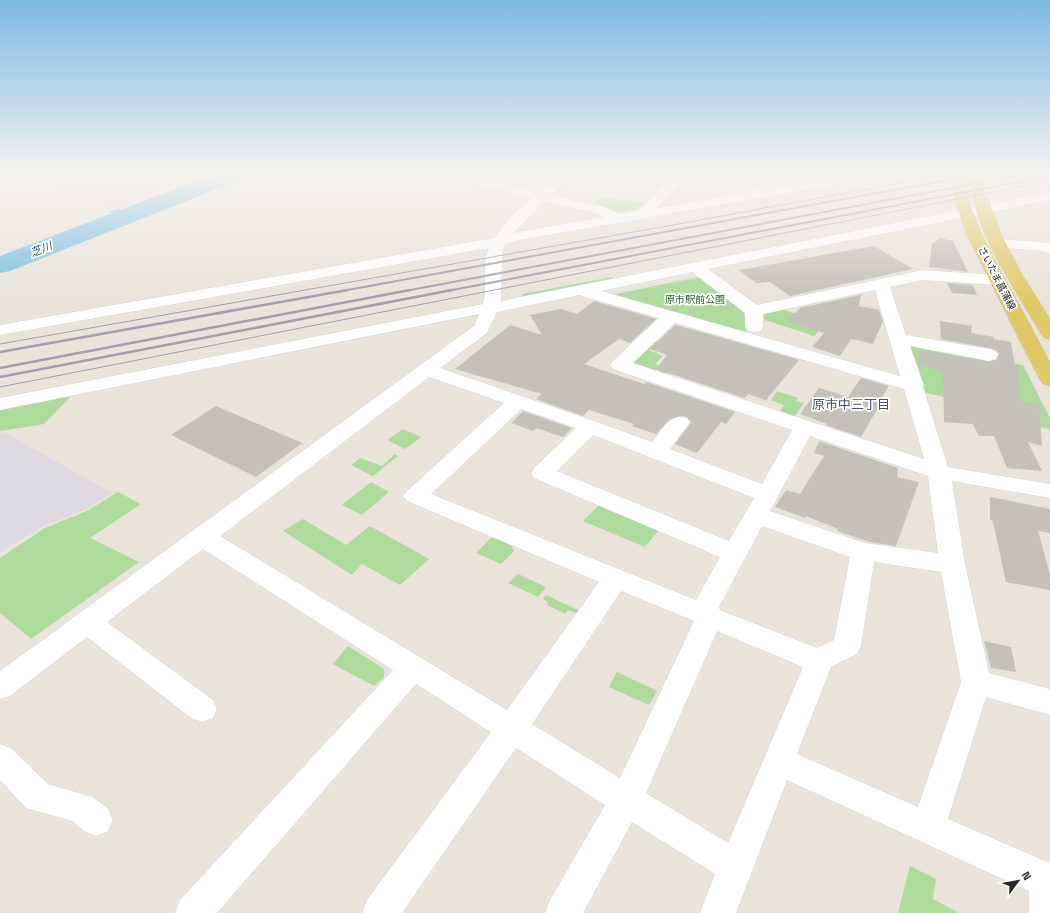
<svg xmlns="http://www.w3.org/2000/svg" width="1050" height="913" font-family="'Space Grotesk','Noto Sans JP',sans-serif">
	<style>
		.industrial { fill: #dddae1 }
		.green { fill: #aeda9c }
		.water { fill: #77c0e1 }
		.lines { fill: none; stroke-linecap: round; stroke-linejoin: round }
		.river { fill: #77c0e1; fill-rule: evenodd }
		.building { fill: #c4c0ba }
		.minor-casing { stroke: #d0d2df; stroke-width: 1 }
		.major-casing { stroke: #c3c3c3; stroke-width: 1 }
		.minor { fill: #fff; fill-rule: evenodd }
		.major { fill: #e1ca66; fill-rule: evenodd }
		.tram { stroke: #9ea0b0; stroke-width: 1 }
		.rail-far1 { stroke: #9ea0b0; stroke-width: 2 }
		.rail { stroke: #9ea0b0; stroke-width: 2.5 }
		.labels { text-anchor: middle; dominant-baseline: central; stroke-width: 3.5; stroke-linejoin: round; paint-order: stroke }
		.far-street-label { font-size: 10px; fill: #272727; stroke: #fff }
		.far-park-label { font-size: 10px; fill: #2a5c20; stroke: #fff }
		.far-water-label { font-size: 11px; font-style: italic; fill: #1a5e88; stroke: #fff }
		.neighbourhood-label { font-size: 13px; fill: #4d5273; stroke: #fff }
	</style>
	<rect width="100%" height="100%" fill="#e9e3da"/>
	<path class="industrial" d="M0,172H206L115,208Z
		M4,432L112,493L85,510L43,526L0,552V434Z"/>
	<path class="green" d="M601,197L643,203L637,209L612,213L592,206Z
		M612,277L615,279L522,298V294Z
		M699,277L744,311L747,330L742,332L611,295Z
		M784,310L826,323L814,336L765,320L763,316L768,313Z
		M656,340L658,341L649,350L663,356L655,364L670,370L665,375L635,365L634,361Z
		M909,344L1023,365L1050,418V429L993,418L989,407L926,393Z
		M777,391L798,398L796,401L804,403L794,417L780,412L784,405L771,400Z
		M75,392L44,424L0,431V407Z
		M403,429L421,437L405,449L387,440Z
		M395,454L398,456L373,476L351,465L360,458L382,466Z
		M371,482L389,492L362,515L342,505Z
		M118,492L141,504L90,538L139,562L31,639L0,613V558L45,528L87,511Z
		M600,504L659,530L645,547L583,521Z
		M303,519L346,545L370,526L429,559L400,585L362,564L352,575L283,531Z
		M493,536L511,545L514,551L501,564L476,553Z
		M518,574L546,587L538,597L508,583Z
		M546,595L580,611L583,616L568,610L565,614L547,605L548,602L543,599Z
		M348,646L384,669V678L374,686L333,664Z
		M617,672L657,691L649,705L609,687Z
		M910,866L936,879L933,899L959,913H898Z"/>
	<path class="water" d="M223,172H232L156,201L123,216L6,261V263L0,266V261L114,216V214L108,212L119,209L122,212Z"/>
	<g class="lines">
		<path class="river" d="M220,172H250L247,177L10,271L0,273V256Z"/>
	</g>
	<path class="building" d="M940,238L953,241L968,272L929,267L932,244Z
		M874,246L913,269L790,296L770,282L756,283L739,270Z
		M947,283L973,285L977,295L952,293Z
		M861,295L859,306L879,310L883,321L873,344L851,339L840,356L812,347L824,333L787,321L800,308Z
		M594,301L656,319L630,343L619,339L584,364L644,384L646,382L735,412L726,424L721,422L697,453L675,444L691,423L687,417L681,416L670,419L656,434L632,426L634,424L589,410L583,416L536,399L542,394L455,369L510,325L542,335L530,315L561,309L577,314Z
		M940,321L972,326L971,333L994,337V339L1011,342L1015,365H1018L1020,401L1039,405L1042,446L1028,442L1042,471L1007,468L994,436H979L973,424L944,422L943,371L919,366L920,350L989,362L996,360L999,354L996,350L989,348L941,339Z
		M675,325L712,335L799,360L766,400L748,394L745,398L656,369L667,355L650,349Z
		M861,378L889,386L877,405L879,406L861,437L826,425L827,424L800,414L819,388L848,397Z
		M216,406L302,443L256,477L171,435Z
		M523,411L572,428L563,437L536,428L533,431L511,423Z
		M819,441L898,468L897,477L919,482L896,546L870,542L837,531L838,529L806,516L805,518L775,507L786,490L800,494L824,456L814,453Z
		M990,497L1050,509V533L1038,531L1050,575V590L1006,582L993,521L990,520Z
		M984,641L1011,647L1016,672L991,668Z"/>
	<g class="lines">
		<g class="minor-casing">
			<path id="minor" d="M438,172H457L538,192L564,172H577L551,195L605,207L620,214L638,211L678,172H691L657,208L758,190L774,172H787L775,187L867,172H893L892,175L887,176L519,240L505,244L502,257L501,301L1050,192V200L708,269L757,305L923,270L997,275L1003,277L1005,280L1003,283L997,285L923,280L890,287L906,335L989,349L996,351L998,355L996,359L989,361L910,346L924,386L923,387L948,467L1050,484V498L952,481L965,564L989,673L1050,689V715L986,697L948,819L1050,863V913H1029V891L787,780L736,913H700L715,874L632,822L583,913H545L550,900L605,805L516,748L402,913H362L367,900L491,732L416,684L217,913H175L180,900L393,670L203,549L107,622L213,700L217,709L213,718L202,722L191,718L87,637L10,696L0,699V671L474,326L479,314L0,410V398L483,304C488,286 481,265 489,248L0,335V325L494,238L511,217L531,198L439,175ZM544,201L596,213L603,217L513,233ZM692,272L745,313V327L748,331L754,332L760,331L763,327V314L875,290L900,376L601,291ZM579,295L659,318L613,361L610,365L613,369L792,430L762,484L670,449L690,422L687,418C669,413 663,430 652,442L597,422L440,368L487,333L497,312ZM675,323L904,389L924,459L633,363ZM429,377L504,403L407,491L403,496L407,501L599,582L507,710L220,536ZM521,409L576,428L534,468L531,473L534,478L720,557L696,600L431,494ZM593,435L754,498L729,541L557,471ZM810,436L928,476L938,553L865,543L770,511ZM762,526L850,557L834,640L817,648L720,610L719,607ZM874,562L941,572L961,682L918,807L797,754L831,667L857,654L861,646ZM621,591L694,621L620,778L532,724ZM717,631L803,667L728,843L646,793Z
				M999,239L1050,243V254L1043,251L994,247L991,244L994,241Z
				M0,744L11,748L48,784L93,797L108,809L113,820L108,831L96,836L84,831L72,821L26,808L0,780Z"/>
		</g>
		<g class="major-casing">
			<path id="major" d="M951,172H963L970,204L982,236L1050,362V386L1043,384L1040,380L967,236L956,204Z
				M969,172H981L986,194L1002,236L1023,276L1050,319V339L1044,338L1041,334C1012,284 973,231 969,172Z"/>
		</g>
		<use href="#minor" class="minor"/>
		<use href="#major" class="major"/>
		<path class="tram" d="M0,344L673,225L960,172
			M0,387L1050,181"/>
		<path class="rail-far1" d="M342,291L992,172
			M405,291L1037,172
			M447,291L1050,176"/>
		<path class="rail" d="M0,352L348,290
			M0,368L410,290
			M0,377L452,290"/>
	</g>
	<linearGradient id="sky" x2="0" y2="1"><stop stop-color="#7bb9e5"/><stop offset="0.58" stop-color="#f5f2ee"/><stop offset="1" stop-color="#f5f2ee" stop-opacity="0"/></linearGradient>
	<rect width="1050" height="299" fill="url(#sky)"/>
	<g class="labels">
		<g class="far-street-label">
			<text transform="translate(997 278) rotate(63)">さいたま菖蒲線</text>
		</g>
		<g class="far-park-label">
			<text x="695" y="299">原市駅前公園</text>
		</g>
		<g class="far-water-label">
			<text transform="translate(41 249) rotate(-21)">芝川</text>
		</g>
		<g class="neighbourhood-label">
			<text x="851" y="404">原市中三丁目</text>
		</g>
	</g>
	<g transform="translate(1018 881) rotate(58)" stroke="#ffffff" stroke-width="3" paint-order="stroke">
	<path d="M0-3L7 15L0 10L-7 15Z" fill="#272727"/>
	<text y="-6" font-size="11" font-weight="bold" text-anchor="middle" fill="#272727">N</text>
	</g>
</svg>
